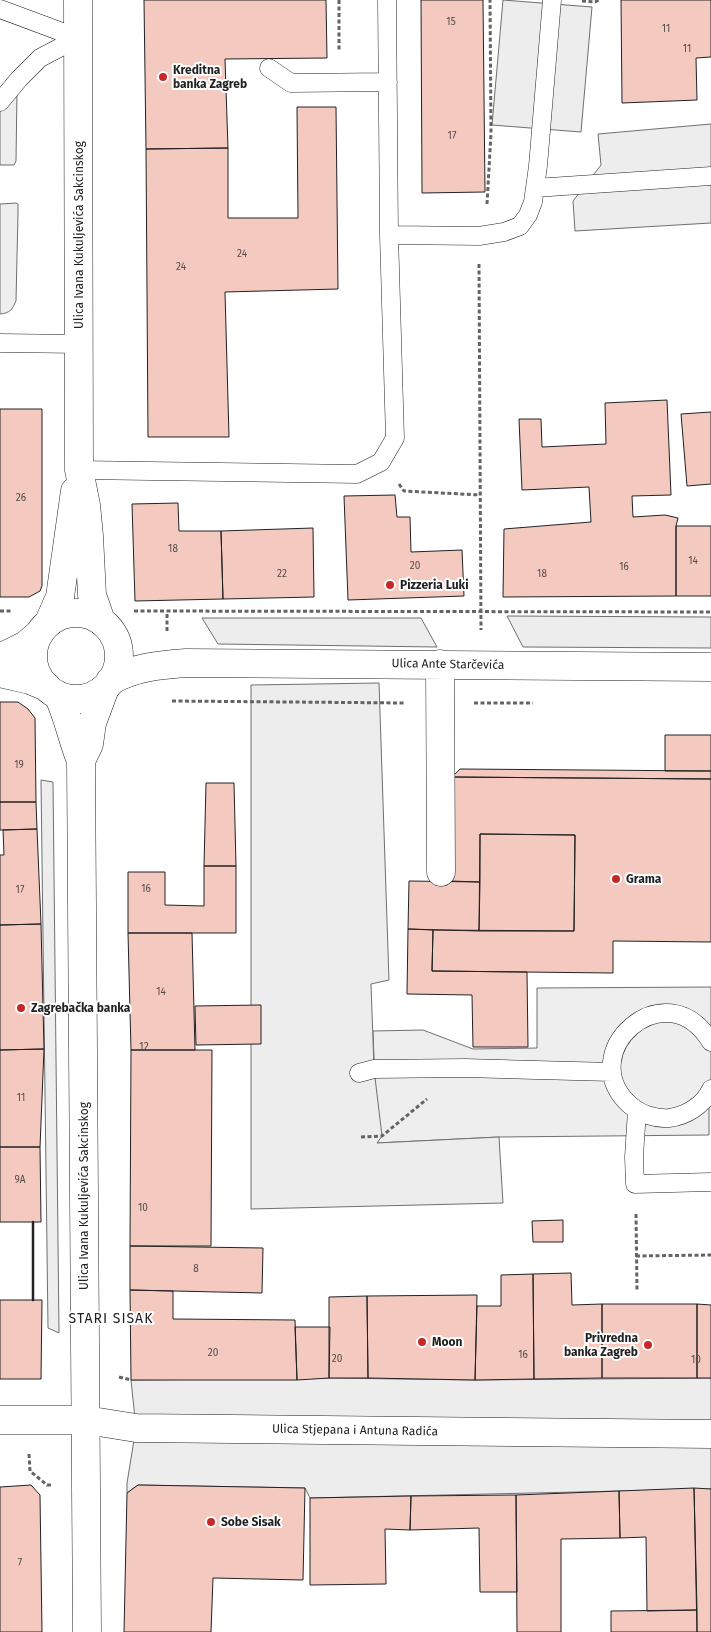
<svg xmlns="http://www.w3.org/2000/svg" width="711" height="1632" font-family="'Fira Sans',sans-serif">
	<style>
		.green { fill: #eee; stroke: #6f6f6f }
		.parking { fill: #ededed; stroke: #6f6f6f }
		.building { fill: #f3c9c0; stroke: #222 }
		.lines { fill: none; stroke-linecap: round; stroke-linejoin: round }
		.lane-casing { stroke: #222; stroke-width: 19 }
		.street-casing { stroke: #222; stroke-width: 29 }
		.path { stroke: #646464; stroke-width: 3; stroke-dasharray: 4 2.5; stroke-linecap: butt }
		.lane { stroke: #fff; stroke-width: 18 }
		.street { stroke: #fff; stroke-width: 28 }
		.wall { stroke: #222; stroke-width: 2.5 }
		.poi-dot { fill: #c62828; stroke: #fff; stroke-width: 2 }
		.labels { text-anchor: middle; dominant-baseline: central; stroke-width: 4; stroke-linejoin: round; paint-order: stroke }
		.number-label { font-size: 10px; fill: #564c4a }
		.poi-label { font-size: 12px; font-weight: bold; fill: #222; stroke: #fff; text-anchor: start }
		.street-label { font-size: 12px; fill: #222; stroke: #fff }
		.neighbourhood-label { font-size: 14px; letter-spacing: 1px; fill: #222; stroke: #fff }
	</style>
	<rect width="100%" height="100%" fill="#fff"/>
	<path class="green" d="M17,91L16,161L14,165H0V110Z
		M16,203L18,204V213L16,301C12,310 10,313 0,314V204Z
		M711,987V1106H709V1135L499,1137L377,1143L373,1031L423,1030L473,1049L537,1048V988Z"/>
	<path class="parking" d="M503,0L592,7L581,132L492,125Z
		M711,124V223L575,231L573,201L601,165L598,134Z
		M507,616L711,617V648L523,647Z
		M202,618H421L437,647L218,644Z
		M379,683L389,980L371,984L374,1069L382,1136L377,1143L499,1137L503,1203L251,1209V685Z
		M41,780L53,782L59,1333L48,1328Z
		M329,1378L475,1380L711,1378V1489L310,1498L305,1488L138,1485L127,1493V1483L136,1428L131,1380Z"/>
	<path class="building" d="M144,0H326L327,58L225,59L228,148L146,149Z
		M421,0H483L485,192L422,193Z
		M621,0H711V57L696,58L697,100L622,103Z
		M297,107H336L338,289L225,292L229,437H148L146,149L228,148V218H298Z
		M667,400L671,495L632,496L633,517L665,515L678,518L676,526V596L503,597L504,529L591,522L589,487L522,490L519,419H541L542,447L606,444L605,403Z
		M0,409H42V586L40,591L29,597H0Z
		M711,412V484L687,486L681,414Z
		M395,495L397,517H410L411,552L462,550L464,596L348,600L344,496Z
		M178,503L179,531H221L223,599L135,601L132,504Z
		M676,526H711V596H676Z
		M313,528L314,597L223,599L221,531Z
		M0,702H18L28,709L35,718L36,802H0Z
		M665,735H711V771H665Z
		M460,769L711,771V779L452,777Z
		M452,777L711,779V942L613,941V973L432,971L433,930L574,931L575,835L480,834V882L451,881Z
		M206,783H234L236,866H204Z
		M0,802H36L37,829L0,830Z
		M37,829L41,924L0,925V855H4L3,830Z
		M480,834L575,835L574,931H479Z
		M204,866H236V933H128V872H165V905L204,906Z
		M409,881L480,882L479,931L408,929Z
		M41,924L44,1049L0,1050V925Z
		M408,929L433,930L432,971L527,972L528,1047H473L472,995L407,994Z
		M128,933H192L195,1050H131Z
		M261,1005V1044L196,1045L195,1006Z
		M44,1049L40,1147H0V1050Z
		M131,1050H212L211,1246H130Z
		M0,1147H40L41,1222H0Z
		M563,1220V1242H533L532,1221Z
		M130,1246L263,1248L262,1293L130,1290Z
		M571,1273L572,1305L602,1304V1378L534,1379L533,1274Z
		M533,1274L534,1379L475,1380L477,1306H501V1275Z
		M130,1290L173,1291V1319L295,1320L297,1380H131Z
		M477,1295L475,1380L368,1378L367,1296Z
		M367,1296L368,1378H329V1297Z
		M0,1300H42L41,1379H0Z
		M602,1304H697V1378H602Z
		M697,1304L711,1305V1378H697Z
		M295,1327H330L329,1378L297,1380Z
		M31,1485L40,1495L42,1632H0V1487Z
		M138,1485L305,1488L303,1580L213,1578L211,1632H124L127,1493Z
		M694,1488L697,1610L647,1611L646,1537L620,1538L619,1491Z
		M694,1488L711,1489V1632H697Z
		M619,1491L620,1538L561,1539V1632H517L516,1495Z
		M516,1495L517,1592H480L479,1528L410,1530L411,1496Z
		M411,1496L410,1530L385,1529L386,1584L310,1585V1498Z
		M697,1610V1632H611V1611Z"/>
	<g class="lines">
		<g class="lane-casing">
			<path id="lane" d="M0,9L78,38
				M269,68L291,83L388,82
				M0,102L19,79L40,58L78,38
				M535,188L711,176
				M389,235L479,236L504,232L520,226L528,215L533,202L538,166L552,0
				M0,343L79,344
				M79,470L357,474L381,462L395,438L389,235L387,0
				M711,1042C666,968 572,1053 630,1105C640,1114 655,1119 669,1118C686,1116 704,1105 711,1089
				M359,1073L374,1069L465,1068L612,1072
				M637,1110L634,1157L635,1184L711,1182"/>
		</g>
		<g class="street-casing">
			<path id="street" d="M78,0L79,470L86,505L89,536L92,595L101,621
				M33 656a43 43 0 1 1 86 0a43 43 0 1 1-86 0Z
				M49,622L60,597L75,491
				M0,658L26,645L40,633
				M440,664L441,872
				M0,673L30,680L47,687
				M110,681C135,667 159,665 186,663L711,667
				M58,695C68,716 72,739 81,761L87,1632
				M81,761L89,744L92,723L105,688
				M0,1420H86L136,1428L711,1434"/>
		</g>
		<path class="path" d="M339,0V52
			M582,1L595,2L599,0
			M487,204L491,133L490,0
			M479,264L481,630
			M399,484L404,491L480,495
			M0,611H12
			M134,611L711,612
			M167,631V612
			M172,701L405,703
			M474,703H533
			M361,1137L382,1136L427,1099
			M636,1214L637,1291
			M636,1256L711,1255
			M119,1377L131,1380
			M29,1454L30,1471L47,1485H52"/>
		<use href="#lane" class="lane"/>
		<use href="#street" class="street"/>
		<path class="wall" d="M33,1222V1300"/>
	</g>
	<g class="poi-dot">
		<circle cx="163" cy="77" r="5"/>
		<circle cx="390" cy="585" r="5"/>
		<circle cx="616" cy="879" r="5"/>
		<circle cx="21" cy="1008" r="5"/>
		<circle cx="422" cy="1342" r="5"/>
		<circle cx="648" cy="1345" r="5"/>
		<circle cx="211" cy="1522" r="5"/>
	</g>
	<g class="labels">
		<g class="number-label">
			<text x="451" y="22">15</text>
			<text x="666" y="29">11</text>
			<text x="687" y="49">11</text>
			<text x="452" y="136">17</text>
			<text x="242" y="254">24</text>
			<text x="181" y="267">24</text>
			<text x="21" y="498">26</text>
			<text x="173" y="549">18</text>
			<text x="693" y="561">14</text>
			<text x="415" y="566">20</text>
			<text x="624" y="567">16</text>
			<text x="282" y="574">22</text>
			<text x="542" y="574">18</text>
			<text x="19" y="765">19</text>
			<text x="146" y="889">16</text>
			<text x="20" y="890">17</text>
			<text x="161" y="992">14</text>
			<text x="144" y="1047">12</text>
			<text x="21" y="1098">11</text>
			<text x="20" y="1180">9A</text>
			<text x="143" y="1208">10</text>
			<text x="196" y="1269">8</text>
			<text x="213" y="1353">20</text>
			<text x="523" y="1355">16</text>
			<text x="337" y="1359">20</text>
			<text x="696" y="1360">10</text>
			<text x="20" y="1563">7</text>
		</g>
		<g class="poi-label">
			<text x="173" y="70">Kreditna<tspan x="173" dy="14">banka Zagreb</tspan></text>
			<text x="400" y="585">Pizzeria Luki</text>
			<text x="626" y="879">Grama</text>
			<text x="31" y="1008">Zagrebačka banka</text>
			<text x="638" y="1338" text-anchor="end">Privredna<tspan x="638" dy="14">banka Zagreb</tspan></text>
			<text x="432" y="1342">Moon</text>
			<text x="221" y="1522">Sobe Sisak</text>
		</g>
		<g class="street-label">
			<text transform="translate(79 235) rotate(-90)">Ulica Ivana Kukuljevića Sakcinskog</text>
			<text transform="translate(448 664) rotate(1)">Ulica Ante Starčevića</text>
			<text transform="translate(84 1196) rotate(-90)">Ulica Ivana Kukuljevića Sakcinskog</text>
			<text transform="translate(355 1430) rotate(1)">Ulica Stjepana i Antuna Radića</text>
		</g>
		<g class="neighbourhood-label">
			<text x="111" y="1318">STARI SISAK</text>
		</g>
	</g>
</svg>
